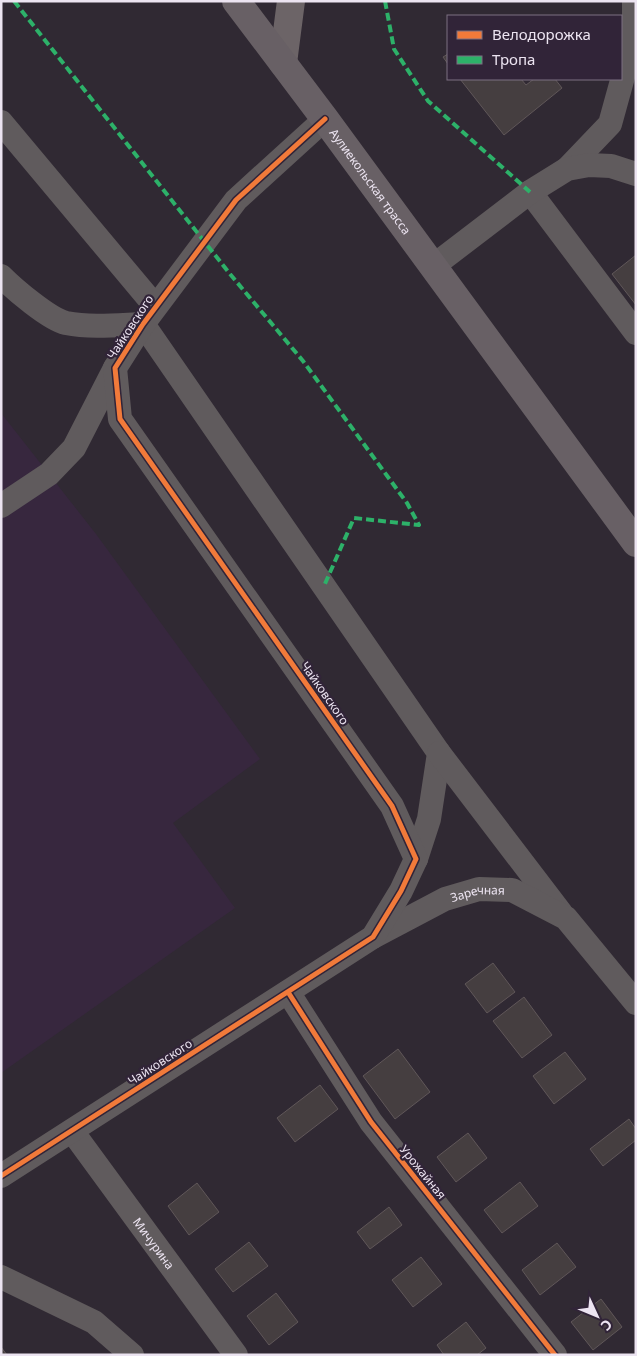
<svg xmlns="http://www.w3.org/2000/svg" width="637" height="1356" font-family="'Noto Sans',sans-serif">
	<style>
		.built { fill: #37273e }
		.building { fill: #453e40; stroke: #605759 }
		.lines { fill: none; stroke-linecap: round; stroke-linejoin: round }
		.minor { stroke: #605b5d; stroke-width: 24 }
		.major { stroke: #6c6467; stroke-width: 28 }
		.highway { stroke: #686065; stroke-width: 28 }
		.quiet { stroke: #2db169; stroke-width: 4; stroke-dasharray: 8 4; stroke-linecap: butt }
		.cycleway-casing { stroke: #312438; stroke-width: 8 }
		.cycleway { stroke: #f17a3a; stroke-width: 5 }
		.labels { text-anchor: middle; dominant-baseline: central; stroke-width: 4.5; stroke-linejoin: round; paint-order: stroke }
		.street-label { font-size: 12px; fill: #ece4f1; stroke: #312438 }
	</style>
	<rect width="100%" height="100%" fill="#302933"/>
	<path class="built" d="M1,413L96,534L260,759L173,823L235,908L1,1073Z"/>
	<path class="building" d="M448,54V64L443,57Z
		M460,79H521L526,85L534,79H555L562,88L504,135Z
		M636,255V305L612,274Z
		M493,963L515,992L487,1013L465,984Z
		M524,997L552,1035L522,1058L493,1021Z
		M398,1049L430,1092L395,1119L363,1076Z
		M565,1052L586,1079L554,1104L533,1076Z
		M320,1085L338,1109L295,1142L277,1118Z
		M629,1119L636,1129V1140L603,1166L590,1149Z
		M468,1133L487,1158L456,1182L437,1157Z
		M520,1182L538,1206L502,1233L484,1210Z
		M197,1183L219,1212L189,1235L168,1206Z
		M389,1207L402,1225L370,1249L357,1232Z
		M249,1242L268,1266L233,1292L215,1269Z
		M557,1243L576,1267L540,1295L522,1270Z
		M421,1257L442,1284L413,1307L392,1280Z
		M276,1293L298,1322L269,1345L247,1316Z
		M601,1299L622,1327L593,1350L571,1322Z
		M466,1322L486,1348L477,1355H444L437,1345Z
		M1,1347L7,1355H1Z"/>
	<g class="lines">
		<g class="minor">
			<path d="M1,122L155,306"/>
			<path d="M567,169L610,124L634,37V1"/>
			<path d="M530,192L636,333"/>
			<path d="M432,267L530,192L567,169L589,165L611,166L636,174"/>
			<path d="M1,276C14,289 49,319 66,323C91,328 118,325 143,324L439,753L429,819L416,859"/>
			<path d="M1,506L49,474L74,448L115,368"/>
			<path d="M439,753L561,913"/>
			<path id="s1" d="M373,937L445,899L479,889L512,890L566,918L636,1003"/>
			<path d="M288,992L371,1122L555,1355"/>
			<path id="s2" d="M72,1131L236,1355"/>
			<path d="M1,1176L373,937L401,891L416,859L392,806L120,419L115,368L143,324L236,200L325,119"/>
			<path d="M1,1277L94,1322L132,1355"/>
		</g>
		<path class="major" d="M283,63L291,1"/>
		<path class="highway" id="s3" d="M236,1L325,119L636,543"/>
		<path class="quiet" d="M14,1L230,274L303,361L407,503L419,525L354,518L324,586
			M385,1L394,49L428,101L530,192"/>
		<g class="cycleway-casing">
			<path id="cycleway" d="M288,992L371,1122L555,1355
				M1,1176L373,937L401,891L416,859L392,806L120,419L115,368L143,324L236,200L325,119"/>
		</g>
		<use href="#cycleway" class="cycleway"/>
	</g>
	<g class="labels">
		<g class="street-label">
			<text stroke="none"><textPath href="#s3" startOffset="225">Аулиекольская трасса</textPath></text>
			<text transform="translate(130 327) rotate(-57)">Чайковского</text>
			<text transform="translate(325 693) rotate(55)">Чайковского</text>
			<text stroke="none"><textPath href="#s1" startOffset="115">Заречная</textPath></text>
			<text transform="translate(160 1062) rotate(-33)">Чайковского</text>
			<text transform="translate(423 1172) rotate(51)">Урожайная</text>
			<text stroke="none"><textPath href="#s2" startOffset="139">Мичурина</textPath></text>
		</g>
	</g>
	<rect width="637" height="1356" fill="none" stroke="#ece4f1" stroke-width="5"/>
	<rect x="447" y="15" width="175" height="65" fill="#312438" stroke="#7c7182"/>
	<rect x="457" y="31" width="25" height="8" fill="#f17a3a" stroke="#7c7182"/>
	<text x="492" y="40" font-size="15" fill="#ece4f1">Велодорожка</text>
	<rect x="457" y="56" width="25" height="8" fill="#2db169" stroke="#7c7182"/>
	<text x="492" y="65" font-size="15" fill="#ece4f1">Тропа</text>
	<g transform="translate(597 1316) rotate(134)" stroke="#312438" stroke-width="4" paint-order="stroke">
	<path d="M0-4L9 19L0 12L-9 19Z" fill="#ece4f1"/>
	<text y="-8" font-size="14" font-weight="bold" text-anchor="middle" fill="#ece4f1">С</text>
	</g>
</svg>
